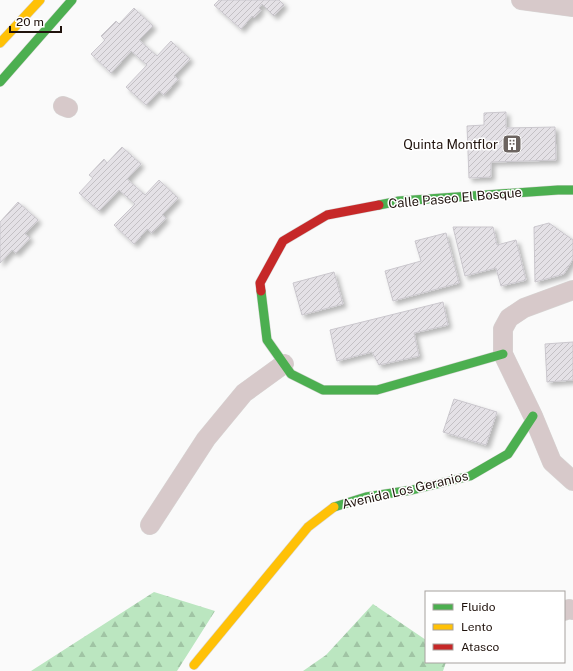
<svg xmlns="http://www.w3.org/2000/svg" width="573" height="671" font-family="'Public Sans',sans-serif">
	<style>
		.forest { fill: url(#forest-firs) }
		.building { fill: url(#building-hatch); stroke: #cac7cd; filter: url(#shadow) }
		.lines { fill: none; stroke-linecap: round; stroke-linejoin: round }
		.street-casing { stroke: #d7d5d4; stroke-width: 20 }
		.fast-casing { stroke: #d7d5d4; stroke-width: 10 }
		.slow-casing { stroke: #d7d5d4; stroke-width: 10 }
		.jam-casing { stroke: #d7d5d4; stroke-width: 10 }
		.street { stroke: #d7c9ca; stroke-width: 19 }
		.fast { stroke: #4caf50; stroke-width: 9 }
		.slow { stroke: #ffc107; stroke-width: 9 }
		.jam { stroke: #c62828; stroke-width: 9 }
		.labels { text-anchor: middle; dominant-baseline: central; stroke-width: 3; stroke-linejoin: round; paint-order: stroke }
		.poi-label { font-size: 13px; fill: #20130d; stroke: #fff; text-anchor: end }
		.street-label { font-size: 13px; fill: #20130d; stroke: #fff }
	</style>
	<defs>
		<pattern id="forest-firs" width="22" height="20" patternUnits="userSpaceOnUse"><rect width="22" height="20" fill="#bbe6c0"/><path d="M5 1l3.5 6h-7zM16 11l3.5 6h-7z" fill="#a0c4a4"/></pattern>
		<pattern id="building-hatch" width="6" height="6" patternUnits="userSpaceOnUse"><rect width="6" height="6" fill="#e4e1e6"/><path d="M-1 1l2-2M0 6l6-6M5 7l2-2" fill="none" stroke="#c3c0c4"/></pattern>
		<filter id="shadow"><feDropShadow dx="3.5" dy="3.5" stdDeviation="2" flood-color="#0004"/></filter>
	</defs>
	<rect width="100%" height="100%" fill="#fafafa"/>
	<path class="forest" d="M154,592L215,611L177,671H31Z
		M373,604L426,640V662H446L443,671H303L326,655Z"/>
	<path class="building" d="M219,0H279L284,5L274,16L262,4L259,8L261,10L254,18L252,16L241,29L214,5Z
		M134,8L153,26L139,40L157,56L171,41L190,59L174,76L178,79L164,95L159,91L146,105L126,87L147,65L131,51L111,73L91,54L105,40L101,36L116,21L119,24Z
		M506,112V128L555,127L556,160L491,162V177L469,178L467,126L484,125V113Z
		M122,147L141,164L127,179L145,195L159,180L178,198L162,215L166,218L152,233L147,229L134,244L114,225L135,204L119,190L99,211L79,193L93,178L89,175L104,159L107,163Z
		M18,202L38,220L25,234L30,238L16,253L12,250L0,263V222Z
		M549,223L573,240V259L564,274L535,282L534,227Z
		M453,227H493L497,245L516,240L526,280L501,286L496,268L465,276Z
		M446,233L459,283L393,301L385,271L421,261L415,241Z
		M334,272L343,304L302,315L293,283Z
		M443,302L448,325L414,333L419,356L379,365L372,352L337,361L330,330Z
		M573,342V380L547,382L545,344Z
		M454,399L497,412L486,445L443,432Z"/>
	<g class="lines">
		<g class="street-casing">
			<path id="street" d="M521,0L573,7
				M63,106L68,108
				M573,290L524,308L509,318L503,329V354L533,416L552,462L573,481
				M150,525L206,439L244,393L284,364
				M564,611L569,609L573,610"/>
		</g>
		<g class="fast-casing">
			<path id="fast" d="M0,82L72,0
				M379,205L399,201L558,190H573
				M261,291L267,340L291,374L323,390H377L503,354
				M334,507L366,497L412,490L470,476L508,454L533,416"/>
		</g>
		<g class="slow-casing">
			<path id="slow" d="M0,43L40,0
				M194,665L308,527L334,507"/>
		</g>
		<g class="jam-casing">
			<path id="jam" d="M261,291L260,283L283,241L327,215L379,205"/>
		</g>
		<use href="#street" class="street"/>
		<use href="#fast" class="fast"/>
		<use href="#slow" class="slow"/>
		<use href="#jam" class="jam"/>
	</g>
	<defs>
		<g id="building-square" transform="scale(1)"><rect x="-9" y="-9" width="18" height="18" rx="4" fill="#6c6460" stroke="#fff"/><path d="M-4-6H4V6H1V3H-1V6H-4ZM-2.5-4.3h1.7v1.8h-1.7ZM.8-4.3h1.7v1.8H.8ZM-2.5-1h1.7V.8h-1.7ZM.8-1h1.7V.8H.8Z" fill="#fff"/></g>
	</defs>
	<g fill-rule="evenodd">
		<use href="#building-square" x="512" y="144"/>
	</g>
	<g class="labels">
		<g class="poi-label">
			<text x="498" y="144">Quinta Montflor</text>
		</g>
		<g class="street-label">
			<text transform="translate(455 198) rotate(-5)">Calle Paseo El Bosque</text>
			<text transform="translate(405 490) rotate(-13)">Avenida Los Geranios</text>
		</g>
	</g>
	<rect x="425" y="591" width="140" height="72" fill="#ffffff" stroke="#a6a19e"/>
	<rect x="433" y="604" width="20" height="6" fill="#4caf50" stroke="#a6a19e"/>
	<text x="461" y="611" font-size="12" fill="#20130d">Fluido</text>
	<rect x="433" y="624" width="20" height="6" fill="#ffc107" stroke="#a6a19e"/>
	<text x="461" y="631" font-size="12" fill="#20130d">Lento</text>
	<rect x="433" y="644" width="20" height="6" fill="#c62828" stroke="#a6a19e"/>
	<text x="461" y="651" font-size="12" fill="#20130d">Atasco</text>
	<path d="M10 26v6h51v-6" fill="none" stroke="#20130d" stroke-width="2"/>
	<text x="16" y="26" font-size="12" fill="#20130d" stroke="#ffffff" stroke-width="3" paint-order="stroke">20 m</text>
</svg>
